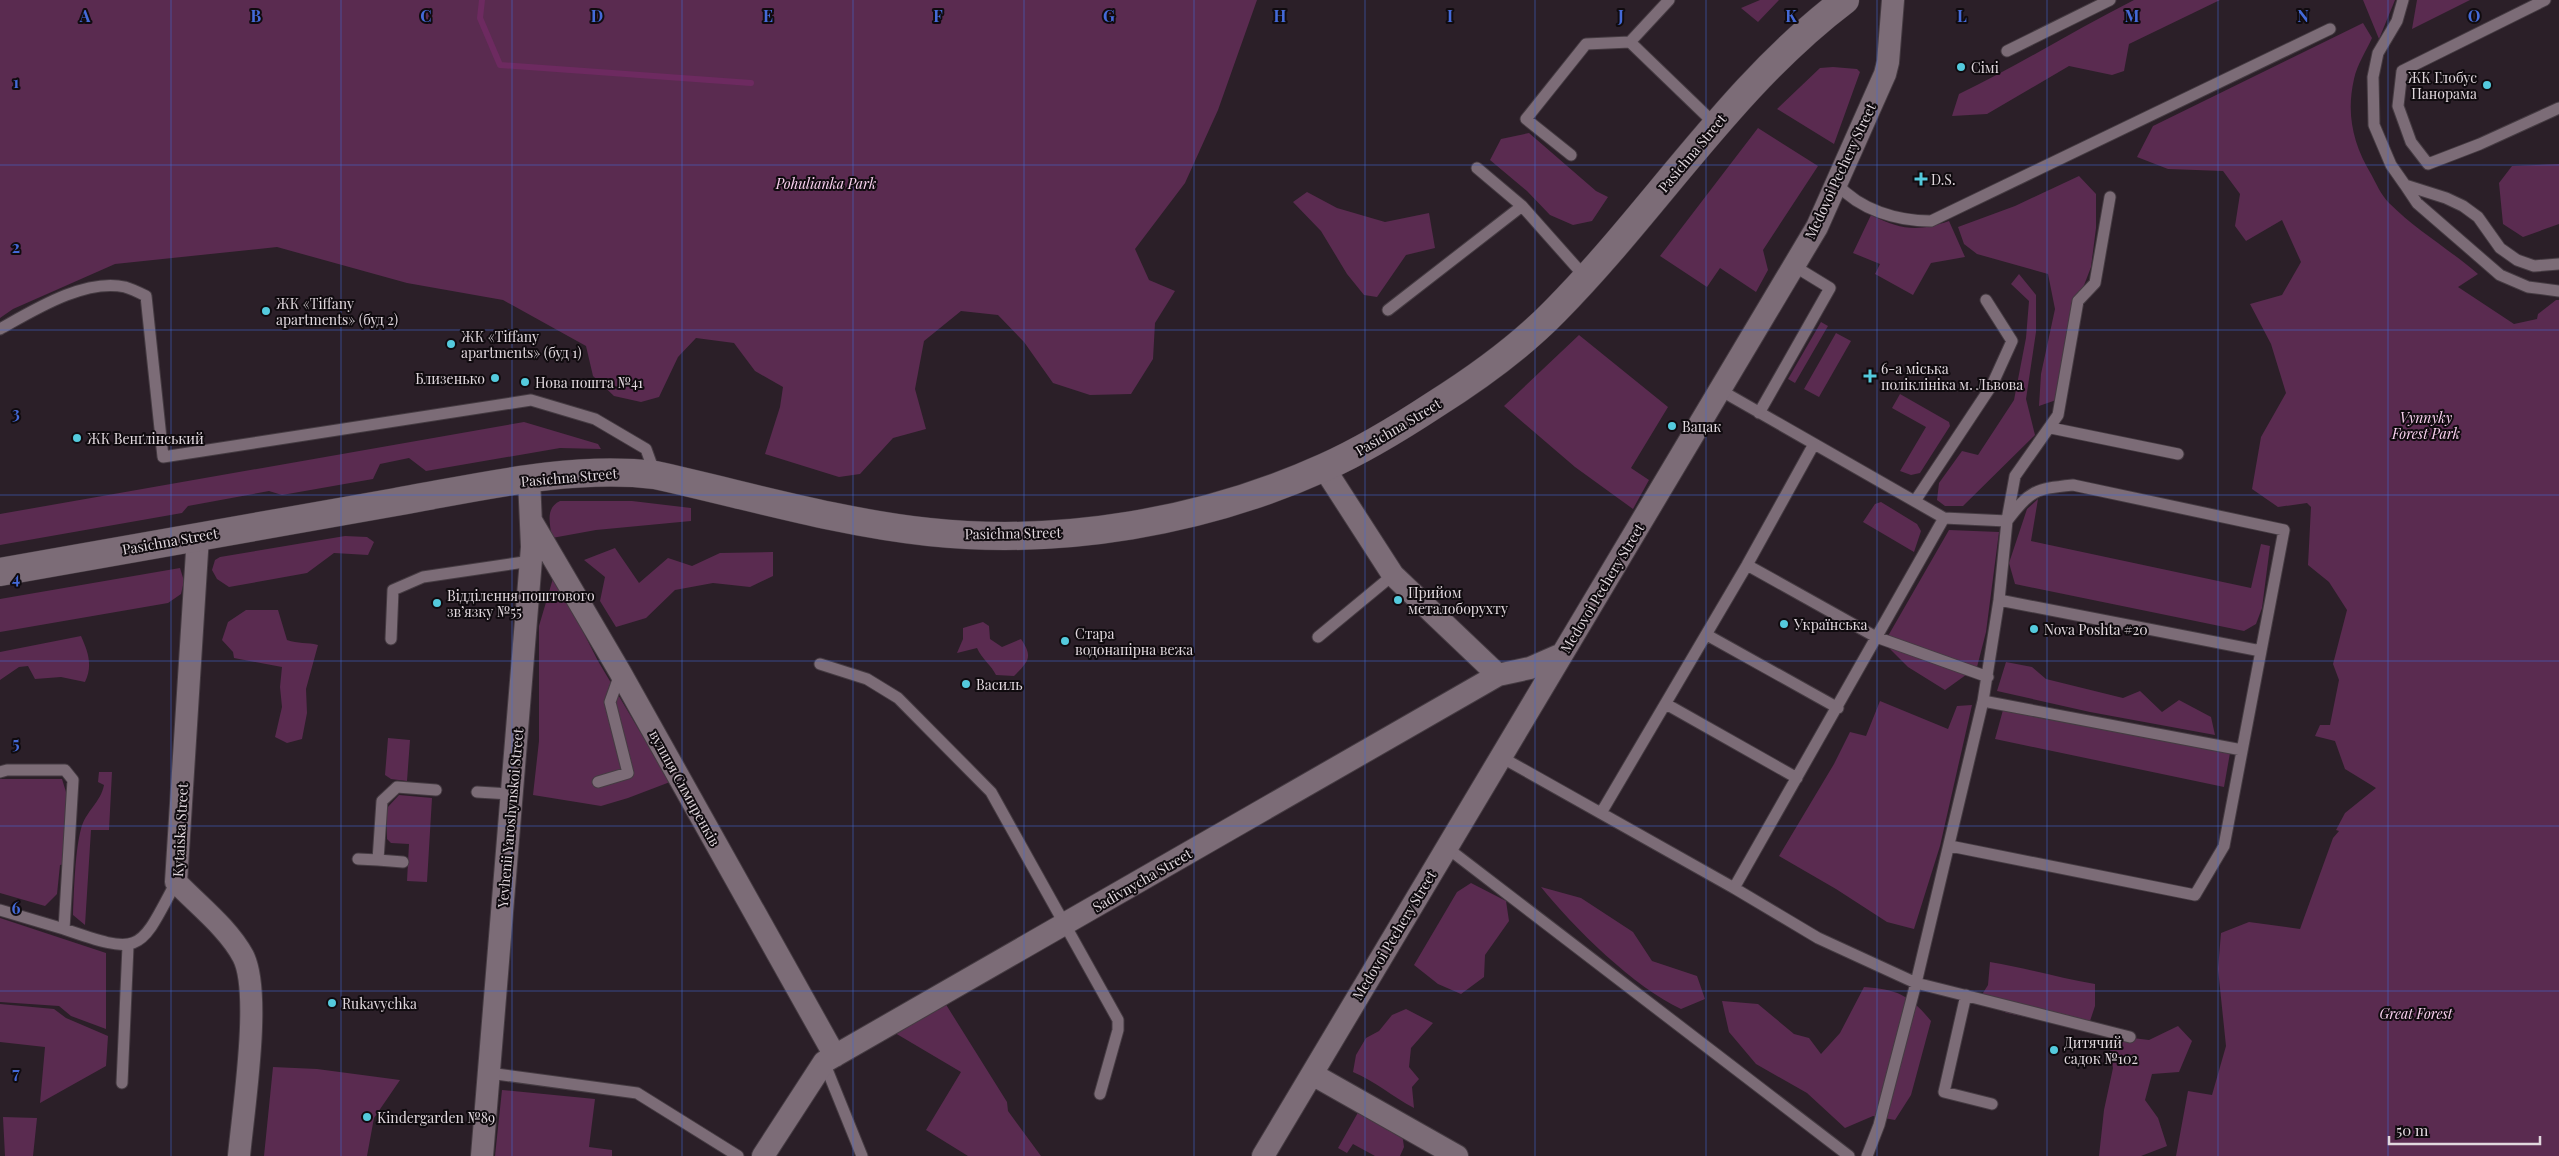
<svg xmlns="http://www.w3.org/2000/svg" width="2559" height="1156" font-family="'Playfair Display',serif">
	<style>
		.green { fill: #5a2b50 }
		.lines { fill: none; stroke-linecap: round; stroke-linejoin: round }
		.stream { stroke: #6d2a60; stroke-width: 6 }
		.service-casing { stroke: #453b42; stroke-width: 13 }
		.minor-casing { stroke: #453b42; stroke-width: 24 }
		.secondary-casing { stroke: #453b42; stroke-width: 29 }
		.service { stroke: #7c6c77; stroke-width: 11 }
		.minor { stroke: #7c6c77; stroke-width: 22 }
		.secondary { stroke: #7c6c77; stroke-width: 28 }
		.grid { fill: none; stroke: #446ad9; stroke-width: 1; stroke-opacity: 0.55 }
		.poi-dot { fill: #54cadd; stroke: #100b0f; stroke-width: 2 }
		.labels { text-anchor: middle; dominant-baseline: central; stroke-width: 4; stroke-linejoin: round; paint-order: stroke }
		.poi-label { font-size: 14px; fill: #e1d8de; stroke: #100b0f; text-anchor: start }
		.street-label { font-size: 14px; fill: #e1d8de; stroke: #100b0f }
		.park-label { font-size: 14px; font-style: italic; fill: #fad2f0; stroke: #100b0f }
		.grid-label { font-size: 16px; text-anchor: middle; font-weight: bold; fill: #446ad9; stroke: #100b0f; stroke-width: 4; stroke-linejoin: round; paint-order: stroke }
	</style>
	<rect width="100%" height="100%" fill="#2b1f28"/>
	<path class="green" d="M0,0H1257L1218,110L1185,183L1135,249L1149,280L1175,291L1155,323L1153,359L1131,394L1090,395L1053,383L1024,342L998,315L961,311L924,341L915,389L926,429L893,438L860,474L839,477L765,454L780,407L783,387L755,371L734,343L696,338L678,357L659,397L641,402L614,396L593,376L586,346L503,300L407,283L277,247L115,264L13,309L0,318Z
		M1760,0H1779L1758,22L1741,8Z
		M2134,0H2220L2129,44L2124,71L2112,75L2069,66L1987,114L1952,116L1959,94C2019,65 2075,30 2134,0Z
		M2363,0H2395L2379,39Z
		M2417,0H2470L2412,29Z
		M2363,23L2372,38C2366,51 2357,65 2354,79C2346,114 2353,144 2371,174C2376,183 2381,195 2389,203C2416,230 2449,249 2478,274L2458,287L2514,324L2537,319L2538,314L2556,300H2559V1156H2176L2188,1091L2212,1095L2226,1046L2218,969L2221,933L2249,922L2300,929L2333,838L2339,831L2336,830L2345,813L2376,788L2345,769L2335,741L2315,736L2320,725H2330L2339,680L2333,664L2347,610L2329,582L2308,565L2311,507L2307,503L2278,507L2252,489L2261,437L2286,393L2271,344L2250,304L2282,295L2301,262L2282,220L2246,241L2235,226L2240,194L2223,171L2168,169L2137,157L2153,126Z
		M1833,67L1857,69L1860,72L1834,144L1777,109L1820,68Z
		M1758,128L1818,166L1763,250L1768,270L1756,292L1720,268L1707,287L1660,256Z
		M1529,133L1596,191L1608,197L1592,221L1573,225L1550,215L1527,191L1490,160L1501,139Z
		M2559,164V224L2523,237L2503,224L2499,183L2512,166Z
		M2079,176L2096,194V228L2091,267L2078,301L2059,399L2039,406L2041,374L2055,309L2048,274L1977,254L1964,244L1958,227L2015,206Z
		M1307,192L1337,208L1385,222L1429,213L1435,248L1406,255L1377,297L1364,295L1347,274L1321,231L1293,202Z
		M1871,215C1902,230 1917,232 1949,221L1965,257L1931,263L1913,295L1875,274L1880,264L1853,253Z
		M2019,274L2036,295V332L2026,399L2035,435L1963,506H1945L1937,500L1939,483L1962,451L1978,455L2014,400L2026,338L2029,301L2011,284Z
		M1821,322L1828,326L1795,383L1788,379Z
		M1836,333L1851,341L1819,397L1804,389Z
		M1579,335L1668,407L1631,468L1649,480L1633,509L1575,467L1504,406Z
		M1900,394L1949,422L1950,426L1920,473L1911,475L1900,471L1926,427L1892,408Z
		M524,422L598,444L601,449L560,448L426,471L409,458L380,464L373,479L282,495L269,491L188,506L182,513L0,545V514Z
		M2038,499L2031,541L2251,588L2261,544L2270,546L2262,608L2256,624L2244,631L2015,584L2009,563L2027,509Z
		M560,501H632L691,508V521L596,530L552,538C550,524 545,508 560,501Z
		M1881,502L1917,524L1921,531L1914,552L1863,522L1875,504Z
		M1949,530L1999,532L1986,632L1977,667L1945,690L1908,667L1884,643Z
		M345,536L367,537L374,542L368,555L334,553L307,573L229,587L217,579L212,570L215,560L220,557Z
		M615,548L639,583L668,558L692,566L720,553L773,552V576L750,587L713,583L675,590L646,618L616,627L600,601L605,577L584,560Z
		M180,568L184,581L181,594L168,603L0,632V599Z
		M554,575L598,661L670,782L628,798L601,806L533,795L539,741V626Z
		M246,610H278L287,640C298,644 307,642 318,645L306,689L307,713L302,739L287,743L275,737L282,707L280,687L282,667L234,658L233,652L222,640L228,622Z
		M983,622L989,626L990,639L1002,647L1021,639C1033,657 1029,661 1014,676L996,675C991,665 982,659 977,648L957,653L963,639V628Z
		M81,636C88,652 93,665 85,682L61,677L35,679L28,666L19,667L0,680V652Z
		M2006,662L2032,667L2046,679L2123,698L2140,691L2162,712L2179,700L2211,717L2215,735L2090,712L1997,691Z
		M1880,701L1948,729L1957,706L1972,705L1940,846L1914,929L1887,922L1836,889L1779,856L1834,764L1850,732L1866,736Z
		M2003,710L2230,753L2224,787L1995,739Z
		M388,738L410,740L407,781L391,779L385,775Z
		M99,772H112L109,830H91L85,925L73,915C74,891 75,851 81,829C85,812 101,802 104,785L98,782Z
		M0,779H62L66,792L73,798L65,864L60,865L57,894L45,906L0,893Z
		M399,795L432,798L427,882L407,881L409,844L391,843L387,839V808Z
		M1471,883L1506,901L1509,921L1485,955L1484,977L1461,994L1438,984L1414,965L1457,892Z
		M1541,887L1581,898L1633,932L1652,961L1697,976L1705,999L1681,1009C1635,988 1573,927 1541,887Z
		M0,918L106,953V1029L71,1016L59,1006L0,1002Z
		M1990,962C2026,968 2059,978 2095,984V1006L2087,1030L2007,1013L1978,1001L1988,985Z
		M1864,987C1897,989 1911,996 1931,1021L1911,1095L1895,1120L1873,1116L1845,1128L1807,1093L1756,1064L1729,1032L1722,1001L1758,1004L1794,1034L1809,1038L1821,1054L1840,1033Z
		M945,1003L1007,1102L1008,1111L1041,1156H968L926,1130L961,1072L895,1033Z
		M0,1004L54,1009L66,1018L108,1036L106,1066L40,1103L45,1047L0,1042Z
		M1406,1009L1433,1023L1411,1048L1409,1067L1419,1079L1412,1087L1414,1108C1393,1097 1375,1081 1353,1072L1356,1055L1366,1038L1379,1031L1392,1015Z
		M2178,1026L2192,1041L2179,1072L2152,1074L2145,1100L2158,1118L2167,1146L2141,1156H2099L2104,1110L2113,1068L2108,1035L2149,1040Z
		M273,1067L317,1069L400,1080L374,1118L367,1156H264Z
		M502,1090L595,1099L589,1147L612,1150V1156H495Z
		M1360,1109L1402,1133L1404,1147L1400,1156H1375L1353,1144L1347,1153L1338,1148Z
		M3,1117L37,1118L33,1156H5Z"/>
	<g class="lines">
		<path class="stream" d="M482,0L480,18L500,65L751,83"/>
		<g class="service-casing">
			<path id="service" d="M1669,0L1630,42L1715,124
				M2403,0L2397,21L2378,53L2373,77L2374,125L2391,165L2405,185L2446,198L2463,206L2478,217L2500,248L2517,260L2534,266L2559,264
				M2545,0L2402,71L2398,106L2411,142L2428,164L2480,144L2559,108
				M2007,51L2110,0
				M1571,155L1526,119L1586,44L1630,42
				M1477,168L1522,206
				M1837,184C1860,210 1897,221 1931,221L2330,29
				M2405,185L2417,203L2500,275L2528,287L2559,291
				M1388,310L1522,206L1586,278
				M0,329C34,310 85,278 125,287C132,289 140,293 146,296L163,457L531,400L595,419L646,449L655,474
				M1759,413L1830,288L1794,266
				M2051,428L2178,454
				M1915,501L1992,385L2012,341L1986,300
				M2007,520L2015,476L2058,415L2078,301L2095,283L2110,197
				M1747,565L1876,637L1988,677
				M1999,600L2261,651L2284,530L2073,485C2035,489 2030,490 2007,521
				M1707,635L1838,708
				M1318,637L1393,575
				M391,639L393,590L423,577L531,561
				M820,664L867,679L898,698L991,792L1118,1020V1030L1100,1094
				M1983,701L2242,750
				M1666,704L1797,778
				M1501,757L1734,888L1818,938L1916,983L1983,701L1999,600L2007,521L1944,518L1720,390
				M0,772L7,770H65L73,780L64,929C142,956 139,952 176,882
				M598,782L628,773L610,702L620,674
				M477,792L512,794
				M1601,813L1747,565L1814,444
				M1950,846L2195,895L2224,846L2261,651
				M1446,847L1849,1156
				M358,859L378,860L382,801L397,787L436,790
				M378,860L403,862
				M1734,888L1944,518
				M0,910L64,929
				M1966,995L1944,1092L1992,1104
				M824,1062L862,1156
				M489,1073L637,1093L738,1156
				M122,1083L128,946
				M1867,1156L1879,1125L1916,983L2130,1037"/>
		</g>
		<g class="minor-casing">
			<path id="minor" d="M1324,468L1393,575L1498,675
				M532,522L620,672L835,1056
				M198,536L176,882C198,905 228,928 243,956C262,992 243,1111 239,1156
				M1312,1074L1457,1156
				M482,1156L532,547L529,479
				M763,1156L824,1062L1498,675L1530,668L1562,654
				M1263,1156L1817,227L1885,74L1888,62L1893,0"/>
		</g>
		<g class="secondary-casing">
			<path id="secondary" d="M0,572C130,548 260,525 390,503C477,488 567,465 655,475C746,495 836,522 929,532C1062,546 1203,522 1325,467C1363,450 1399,428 1434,405C1477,378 1519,348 1555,311C1655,210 1731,86 1845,0"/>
		</g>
		<use href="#service" class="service"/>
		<use href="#minor" class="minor"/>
		<use href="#secondary" class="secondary"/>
	</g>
	<path class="grid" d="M171,0V1156M341,0V1156M512,0V1156M682,0V1156M853,0V1156M1024,0V1156M1194,0V1156M1365,0V1156M1535,0V1156M1706,0V1156M1877,0V1156M2047,0V1156M2218,0V1156M2388,0V1156M0,165H2559M0,330H2559M0,495H2559M0,661H2559M0,826H2559M0,991H2559"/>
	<g class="poi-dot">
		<circle cx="1961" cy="67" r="5"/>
		<circle cx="2487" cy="85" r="5"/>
		<path d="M1918.5 171.5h5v5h5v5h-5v5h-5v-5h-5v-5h5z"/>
		<circle cx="266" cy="311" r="5"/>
		<circle cx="451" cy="344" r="5"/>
		<path d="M1867.5 368.5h5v5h5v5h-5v5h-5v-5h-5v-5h5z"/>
		<circle cx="495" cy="378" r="5"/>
		<circle cx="525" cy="382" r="5"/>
		<circle cx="1672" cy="426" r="5"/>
		<circle cx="77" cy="438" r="5"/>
		<circle cx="1398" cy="600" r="5"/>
		<circle cx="437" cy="603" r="5"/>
		<circle cx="1784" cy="624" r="5"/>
		<circle cx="2034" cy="629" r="5"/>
		<circle cx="1065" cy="641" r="5"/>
		<circle cx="966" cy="684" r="5"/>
		<circle cx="332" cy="1003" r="5"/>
		<circle cx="2054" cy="1050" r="5"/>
		<circle cx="367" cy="1117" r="5"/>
	</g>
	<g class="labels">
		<g class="poi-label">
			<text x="1971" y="67">Сімі</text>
			<text x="2477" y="77" text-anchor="end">ЖК Глобус<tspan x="2477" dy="16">Панорама</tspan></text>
			<text x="1931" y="179">D.S.</text>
			<text x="276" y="303">ЖК «Tiffany<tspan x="276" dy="16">apartments» (буд 2)</tspan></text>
			<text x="461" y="336">ЖК «Tiffany<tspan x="461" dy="16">apartments» (буд 1)</tspan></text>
			<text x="1881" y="368">6-а міська<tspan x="1881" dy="16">поліклініка м. Львова</tspan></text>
			<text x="485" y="378" text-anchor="end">Близенько</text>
			<text x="535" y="382">Нова пошта №41</text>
			<text x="1682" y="426">Вацак</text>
			<text x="87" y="438">ЖК Венґлінський</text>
			<text x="1408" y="592">Прийом<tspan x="1408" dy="16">металоборухту</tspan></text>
			<text x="447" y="595">Відділення поштового<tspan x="447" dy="16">зв’язку №55</tspan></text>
			<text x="1794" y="624">Українська</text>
			<text x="2044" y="629">Nova Poshta #20</text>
			<text x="1075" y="633">Стара<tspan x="1075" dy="16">водонапірна вежа</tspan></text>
			<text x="976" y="684">Василь</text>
			<text x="342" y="1003">Rukavychka</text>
			<text x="2064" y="1042">Дитячий<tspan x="2064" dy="16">садок №102</tspan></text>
			<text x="377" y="1117">Kindergarden №89</text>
		</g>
		<g class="street-label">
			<text transform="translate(1692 153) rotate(-50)">Pasichna Street</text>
			<text transform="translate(1840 171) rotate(-65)">Medovoi Pechery Street</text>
			<text transform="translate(1398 427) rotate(-31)">Pasichna Street</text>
			<text transform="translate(569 477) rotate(-5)">Pasichna Street</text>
			<text transform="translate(1013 533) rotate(-1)">Pasichna Street</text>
			<text transform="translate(170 541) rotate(-10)">Pasichna Street</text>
			<text transform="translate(1602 588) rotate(-59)">Medovoi Pechery Street</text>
			<text transform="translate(685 788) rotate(61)">вулиця Симиренків</text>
			<text transform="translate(510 818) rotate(-85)">Yevhenii Yaroshynskoi Street</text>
			<text transform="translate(180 830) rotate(-87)">Kytaiska Street</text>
			<text transform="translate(1142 880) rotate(-30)">Sadivnycha Street</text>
			<text transform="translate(1394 935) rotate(-59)">Medovoi Pechery Street</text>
		</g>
		<g class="park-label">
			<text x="826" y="183">Pohulianka Park</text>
			<text x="2426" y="417">Vynnyky<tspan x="2426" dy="16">Forest Park</tspan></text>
			<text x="2416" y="1013">Great Forest</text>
		</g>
	</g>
	<g class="grid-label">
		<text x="85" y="22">A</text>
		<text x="256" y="22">B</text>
		<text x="426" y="22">C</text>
		<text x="597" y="22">D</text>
		<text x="768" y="22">E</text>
		<text x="938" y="22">F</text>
		<text x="1109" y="22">G</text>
		<text x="1280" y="22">H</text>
		<text x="1450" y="22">I</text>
		<text x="1621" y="22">J</text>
		<text x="1791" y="22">K</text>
		<text x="1962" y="22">L</text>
		<text x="2132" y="22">M</text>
		<text x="2303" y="22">N</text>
		<text x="2474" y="22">O</text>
		<text x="16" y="88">1</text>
		<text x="16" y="253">2</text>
		<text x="16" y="419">3</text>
		<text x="16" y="584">4</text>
		<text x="16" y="749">5</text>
		<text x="16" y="914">6</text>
		<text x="16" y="1079">7</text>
	</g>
	<path d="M2389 1136v8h151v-8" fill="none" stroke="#e1d8de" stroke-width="2.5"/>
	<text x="2396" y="1136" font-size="15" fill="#e1d8de" stroke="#100b0f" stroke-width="4" paint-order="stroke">50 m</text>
</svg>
